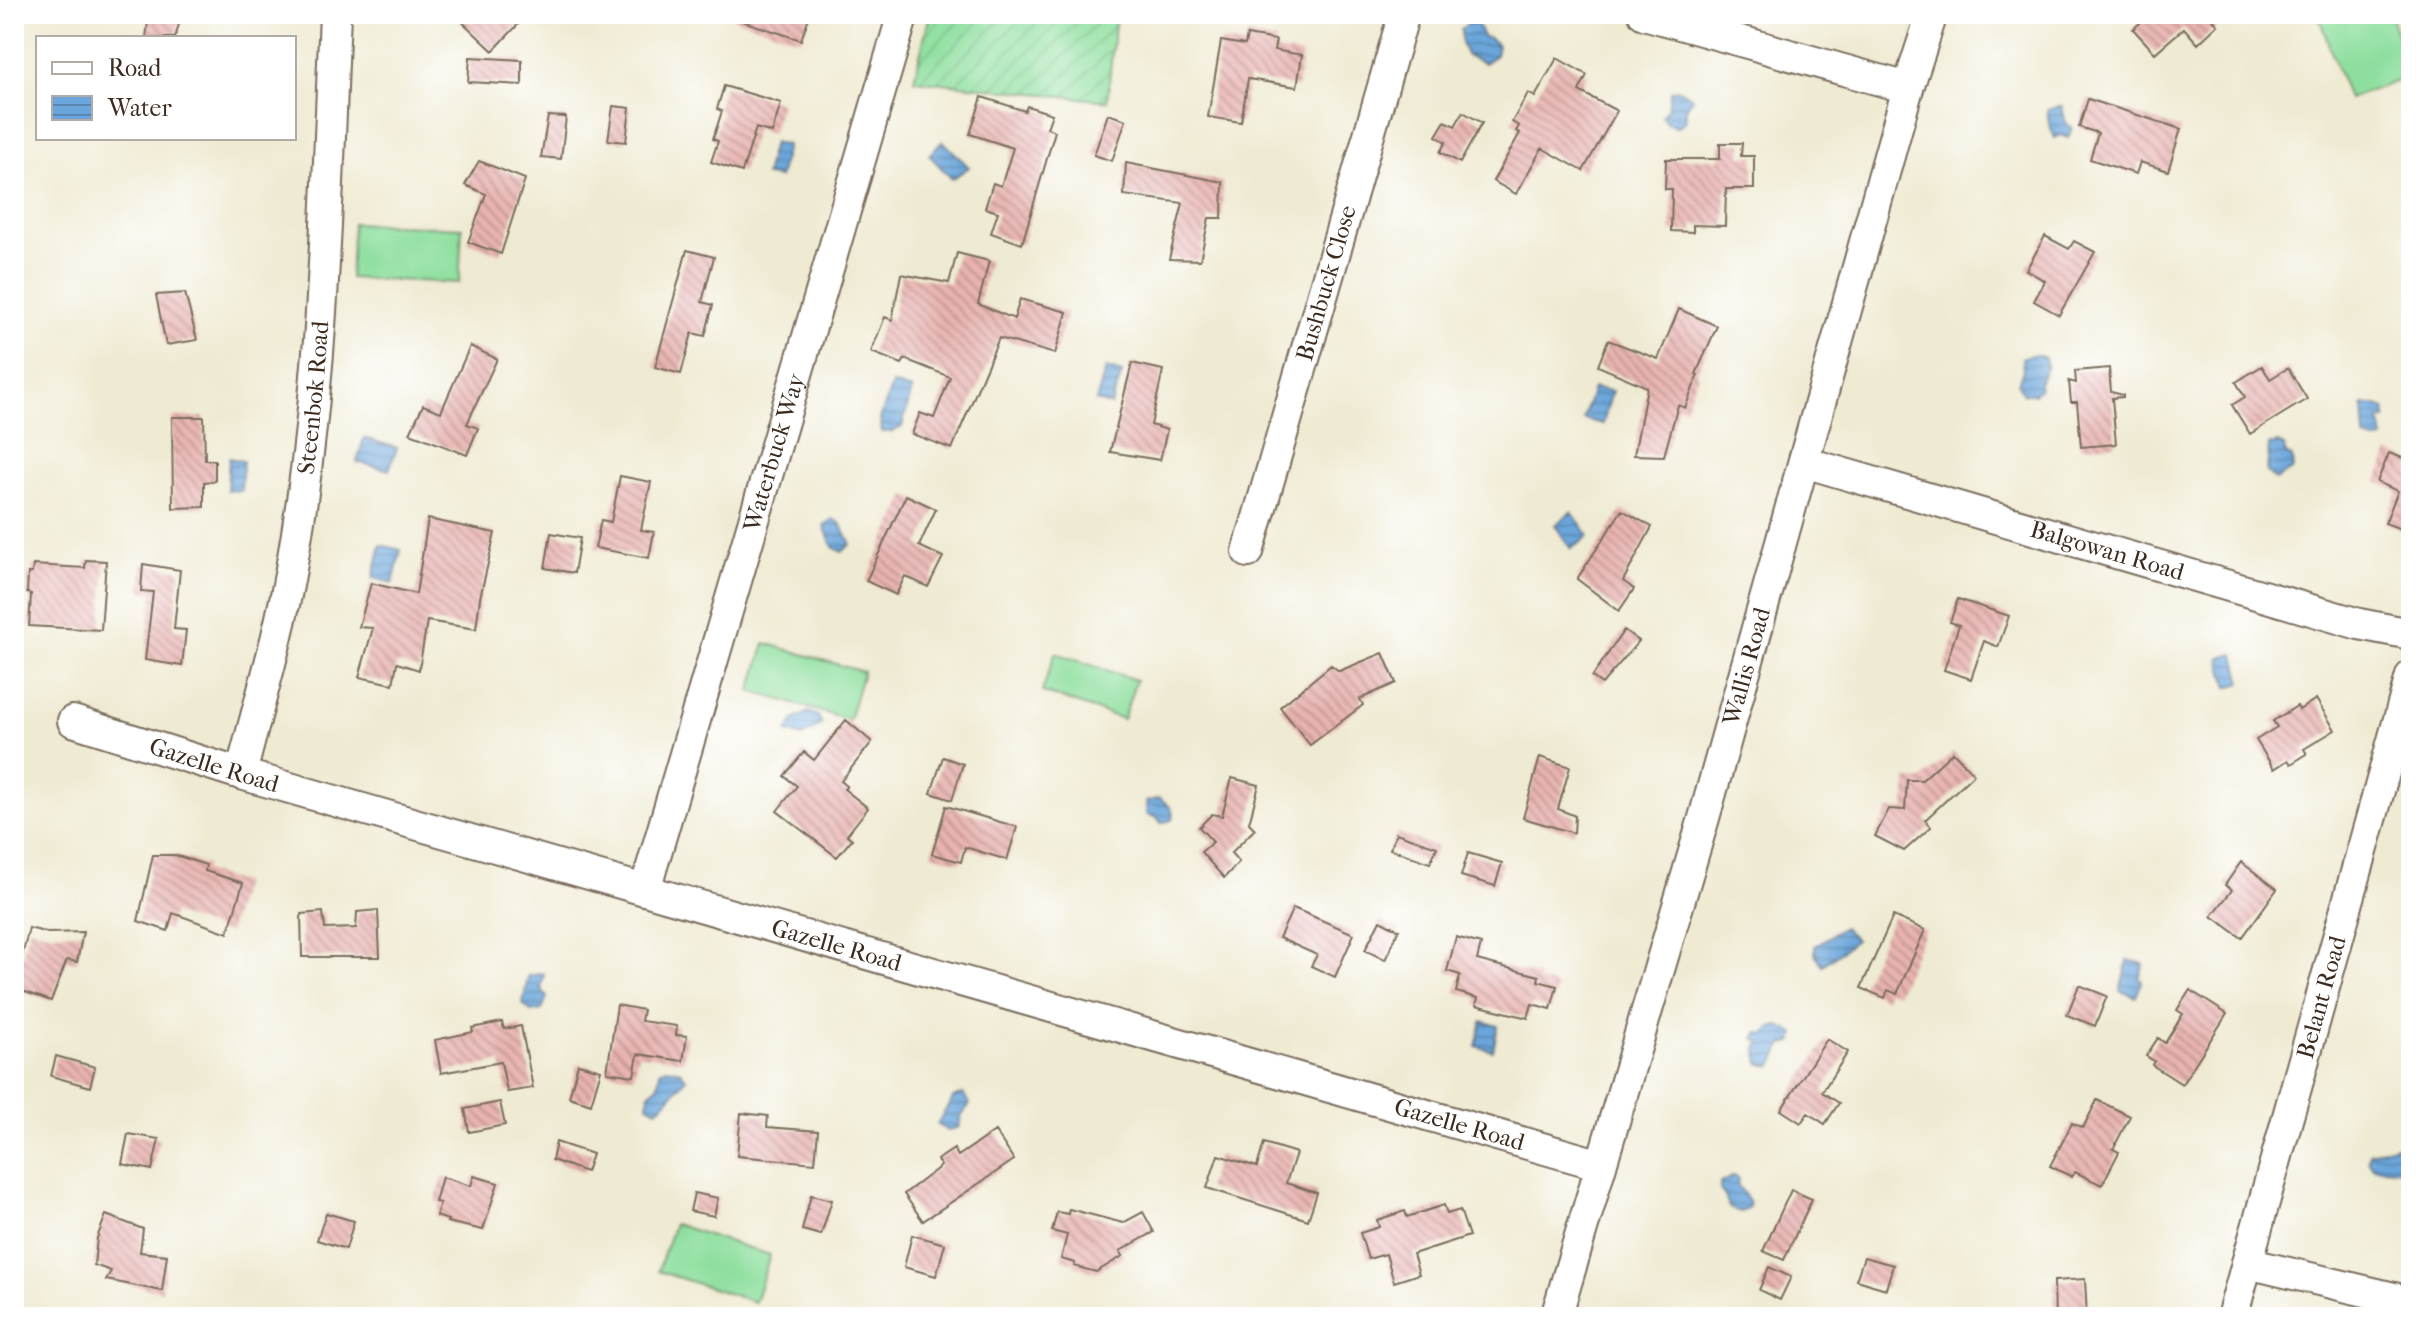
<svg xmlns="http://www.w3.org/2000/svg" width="2425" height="1331" font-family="'IM FELL French Canon',serif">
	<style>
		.garden { fill: url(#garden-furrows); stroke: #64845e; stroke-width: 2 }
		.pitch { fill: #8edf9f; stroke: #64845e; stroke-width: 2 }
		.water { fill: url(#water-rules); stroke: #52687c; stroke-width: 2 }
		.building { fill: url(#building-back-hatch) }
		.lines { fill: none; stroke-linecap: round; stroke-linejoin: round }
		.minor-casing { stroke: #7a6d5d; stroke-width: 34 }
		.minor { stroke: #fff; stroke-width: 30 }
		.labels { text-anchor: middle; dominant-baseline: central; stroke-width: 6; stroke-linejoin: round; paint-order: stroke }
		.street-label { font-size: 24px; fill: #3b2a1e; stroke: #fff }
	</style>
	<defs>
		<pattern id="garden-furrows" width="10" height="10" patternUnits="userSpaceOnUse" patternTransform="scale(2)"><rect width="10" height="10" fill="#8edf9f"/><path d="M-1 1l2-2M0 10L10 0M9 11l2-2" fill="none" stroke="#7bc088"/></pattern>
		<pattern id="water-rules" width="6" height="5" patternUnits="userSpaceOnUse" patternTransform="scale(2)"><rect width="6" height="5" fill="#6aa6db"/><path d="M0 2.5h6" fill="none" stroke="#5887b1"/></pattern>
		<pattern id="building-back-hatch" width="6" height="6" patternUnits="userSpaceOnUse" patternTransform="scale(2)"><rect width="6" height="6" fill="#e8b3b0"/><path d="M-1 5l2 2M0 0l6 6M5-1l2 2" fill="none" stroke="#bd928f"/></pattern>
	</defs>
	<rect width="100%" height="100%" fill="#fff"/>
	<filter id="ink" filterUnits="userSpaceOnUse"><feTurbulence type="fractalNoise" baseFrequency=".0125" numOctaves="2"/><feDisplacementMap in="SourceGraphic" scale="16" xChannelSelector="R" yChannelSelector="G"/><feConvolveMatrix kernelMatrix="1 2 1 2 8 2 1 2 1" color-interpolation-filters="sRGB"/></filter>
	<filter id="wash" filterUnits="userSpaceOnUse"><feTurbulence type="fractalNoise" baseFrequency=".006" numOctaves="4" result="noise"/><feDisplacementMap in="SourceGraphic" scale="32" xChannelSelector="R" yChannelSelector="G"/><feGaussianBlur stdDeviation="1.8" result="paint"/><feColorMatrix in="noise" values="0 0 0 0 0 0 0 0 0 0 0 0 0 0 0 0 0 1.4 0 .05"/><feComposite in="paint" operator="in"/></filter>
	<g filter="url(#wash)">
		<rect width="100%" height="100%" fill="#efead2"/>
		<path class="garden" d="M930,14H1116L1107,101L914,80Z"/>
		<path class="pitch" d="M2318,14H2390L2411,76L2348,99Z
			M353,223L462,228L459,283L350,278Z
			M765,643L863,672L849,720L751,691Z
			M1055,653L1136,680L1123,719L1042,692Z
			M674,1224L770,1255L755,1302L658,1271Z"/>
		<path class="water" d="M1469,23L1478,25L1483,37L1491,39L1498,45L1496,55L1484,63L1466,55L1461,43V29Z
			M1677,89L1693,98L1686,109V120L1677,127L1667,123L1662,116L1668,107L1671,91Z
			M2062,106L2066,124L2072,128L2068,138L2060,135L2055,138L2049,124L2047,110Z
			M943,141L969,167L952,179L929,155Z
			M773,142L787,145L779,178L765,176Z
			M2029,355H2038L2045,358L2047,366L2039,383L2040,388L2034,394H2023L2018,383L2023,370L2022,358Z
			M1106,368L1122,373L1111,405L1096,401Z
			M892,384L912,390L902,427L891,432H882L880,419Z
			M1593,388L1612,391L1603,424L1583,419Z
			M2363,405H2374L2385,409L2386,419L2380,420L2383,439L2374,441L2365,438Z
			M364,438L397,448L389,470L357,462Z
			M2277,443L2284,446L2286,455L2292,458L2293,469L2275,480L2267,473L2269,445Z
			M229,458L243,461L241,491L227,490Z
			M1572,512L1589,536L1571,549L1555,525Z
			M833,519L840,523L851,544L842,552L833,547L824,526Z
			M381,545L401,550L393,583L373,578Z
			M2235,654L2242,683L2228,687L2220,658Z
			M808,712L818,716L822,724L802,737L787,732L794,720Z
			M1159,798C1168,804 1175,809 1172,820L1161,823L1158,818L1146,814V802Z
			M1843,927L1856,940L1823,965L1815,954V946Z
			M2128,960L2144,964L2139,979L2142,981L2136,997L2120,991Z
			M544,973L541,989L547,997L542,1010L532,1012L523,1004L528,976Z
			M1482,1021L1498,1026L1493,1051L1476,1046Z
			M1779,1026L1795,1033L1793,1042L1783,1044L1772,1066L1760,1064L1757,1047L1761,1042L1755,1039L1758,1032L1764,1035L1771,1028Z
			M666,1068L681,1071L686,1078C683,1083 662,1107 657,1110L648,1105L649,1093L658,1085L660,1071Z
			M963,1094L970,1104L961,1116L959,1127L947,1131L937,1124L953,1098Z
			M2396,1145L2411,1147V1164L2404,1170L2373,1167L2368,1161L2369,1153Z
			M1734,1176L1739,1179L1737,1184L1750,1203L1748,1209L1741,1212L1729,1208L1725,1196L1720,1190V1183Z"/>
		<g id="blocks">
			<path class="building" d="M149,14H182L175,38H146Z
				M454,14H528L493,51Z
				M734,14H810L801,40L733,18Z
				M2150,14H2208L2218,25L2198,44L2184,28L2155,53L2133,29Z
				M1247,35L1276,40L1274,50L1302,55L1297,87L1248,79L1241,122L1208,117L1221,41L1245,45Z
				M470,57L522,60V85L468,82Z
				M1557,58L1587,75L1579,91L1617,111L1583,171L1542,148L1516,194L1493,181L1520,133L1516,131L1519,126L1512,122L1528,93L1535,97Z
				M724,86L781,103L772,133L756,128L742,172L711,162L718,141L713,139L722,111L717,109Z
				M982,97L1025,111L1027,106L1052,114L1047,128L1055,131L1022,244L991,233L998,212L985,208L993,183L1001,186L1013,148L970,134Z
				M2088,99L2181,129L2168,171L2140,162L2136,174L2090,159L2098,133L2079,127Z
				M613,106L630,108L626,142L608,140Z
				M1463,112L1482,123L1460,163L1440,152L1446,142L1436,136L1445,121L1455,126Z
				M1108,114L1126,120L1112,161L1094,155Z
				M548,116L566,117L561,159L541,157Z
				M1720,143H1742L1741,156H1754V189H1726L1725,226L1693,225V232L1671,231L1672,189H1665L1666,159H1720Z
				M479,161L525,179L501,254L468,242L486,194L465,185Z
				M1126,163L1223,182L1222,218H1209L1200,260L1169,259L1183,203L1124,195Z
				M2045,236L2069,249L2074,241L2095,252L2059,315L2034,301L2045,281L2026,270Z
				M687,250L714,257L702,302L713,305L705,336L692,333L681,374L655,367Z
				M957,253L989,261L978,304L1014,319L1020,299L1067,312L1055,354L999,338L952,449L912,434L920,413L934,418L950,377L905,359L902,364L871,352L885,317L892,320L901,274L949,283Z
				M185,293L197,340L166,345L156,295Z
				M1679,309L1717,326L1696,374L1698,375L1685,408L1678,405L1664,456L1634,455L1647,387L1598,366L1608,340L1658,359Z
				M470,346L497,359L467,424L478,428L467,455L410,433L423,405L441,412Z
				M1132,363L1163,370L1151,425L1167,430L1160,460L1110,452Z
				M2262,366L2270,379L2288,368L2307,399L2250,434L2232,405L2245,397L2236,382Z
				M2109,368L2111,392L2123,395V397L2112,398L2116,444L2081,447L2077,402H2071L2069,381L2076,383L2075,371Z
				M172,417H204L205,460H215V481L204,482V507L173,508Z
				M2389,453L2411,461V533L2385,523L2398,491L2377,482Z
				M620,476L651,482L641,530L654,532L649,558L595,548L601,520L611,522Z
				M906,495L936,509L919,546L943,557L928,587L905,576L896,595L866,581Z
				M1622,510L1652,527L1623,581L1634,589L1619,611L1577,579Z
				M428,519L495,533L480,598L476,629L427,621L419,670L397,663L393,684L359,677L373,628L359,627L371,583L416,594Z
				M551,533L580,538L574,573L545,568Z
				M86,560L106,561L101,630L29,626L31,594L27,593L28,573H32L33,565L85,568Z
				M143,564L180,570L174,629L186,630L182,666L145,660L153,592L141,591Z
				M1958,599L2009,616L1998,647L1984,641L1971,679L1944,670L1959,625L1950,622Z
				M1624,630L1639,641L1602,684L1592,677Z
				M1383,653L1396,683L1360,699L1363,705L1310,745L1280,707L1331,665L1339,671Z
				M2316,699L2335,730L2304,749L2307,754L2291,764L2288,760L2274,769L2256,740L2277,727L2273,721L2297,706L2299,710Z
				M846,720L872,742L841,781L847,786L844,789L868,808L847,835L852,839L837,857L777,811L797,786L784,776L804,752L814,760Z
				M1953,752L1974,774L1925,820L1931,827L1904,851L1875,836L1889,809L1905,810L1907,780H1922Z
				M943,757L963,764L952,800L931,793Z
				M1540,757L1570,767L1558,809L1575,816L1574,833L1523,818Z
				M1232,778L1259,785L1249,823L1255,829L1231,853L1239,862L1224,878L1201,852L1213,842L1199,827L1212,814L1222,816Z
				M946,806L1017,827L1007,860L965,847L961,862L932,854Z
				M1396,833L1437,847L1430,863L1390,849Z
				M1468,853L1502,863L1495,886L1461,876Z
				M153,855H175L206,865L205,871L243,883L228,933L173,913L168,931L138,921Z
				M2241,862L2277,889L2242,938L2212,916L2232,890L2225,885Z
				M1293,908L1354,934L1335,977L1311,966L1317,955L1279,938Z
				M378,910L380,957H302L301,914L323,912L325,929L356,928L357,912Z
				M1893,916L1925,930L1897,994L1888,990L1885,998L1861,988Z
				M1380,920L1399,930L1385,960L1365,950Z
				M29,928L48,933L83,932L77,962L67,960L51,1001L14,988Z
				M1456,937L1481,944L1477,960L1539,976L1538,981L1557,986L1551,1009L1532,1004L1528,1018L1476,1005L1478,998L1456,992L1460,975L1447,971Z
				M2079,985L2107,996L2095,1026L2067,1015Z
				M2190,990L2227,1014L2182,1084L2152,1065L2154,1061L2146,1056L2158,1038L2165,1043L2183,1014L2177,1010Z
				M617,1005L643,1010L641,1021L677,1026L676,1035L687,1036L683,1061L638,1054L634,1076L607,1072Z
				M502,1022L504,1029L521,1026L533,1088L507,1092L501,1062L441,1073L435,1040L473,1032L472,1028Z
				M1827,1039L1848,1052L1822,1092L1839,1103L1825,1124L1808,1113L1801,1123L1781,1110Z
				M56,1056L95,1067L90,1087L51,1076Z
				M578,1064L601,1070L591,1104L569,1097Z
				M2097,1100L2130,1116L2113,1149L2119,1152L2102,1185L2075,1172L2072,1177L2050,1166L2072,1123L2083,1128Z
				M500,1102L505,1125L469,1132L465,1109Z
				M741,1113L768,1116L767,1127L818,1131L815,1163L737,1156Z
				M995,1131L1014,1160L923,1221L904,1194L941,1166L937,1160L954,1149L958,1156Z
				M128,1134L159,1139L152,1170L122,1164Z
				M556,1142L592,1154L586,1172L552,1160Z
				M1264,1143L1296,1153L1286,1183L1317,1193L1308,1220L1207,1188L1218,1155L1257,1167Z
				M474,1176L498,1183L483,1230L447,1222L448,1220L436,1216L440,1203L435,1202L442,1177L471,1186Z
				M1791,1190L1812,1199L1784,1260L1763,1251Z
				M694,1193L718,1198L714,1216L690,1211Z
				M811,1195L832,1200L821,1235L802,1230Z
				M1444,1205L1447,1214L1460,1210L1469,1236L1413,1254L1419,1274L1394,1282L1386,1254L1368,1259L1360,1233L1379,1227L1377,1220L1405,1211L1407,1217Z
				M1069,1209L1123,1223L1143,1212L1154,1232L1120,1251L1123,1256L1096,1272L1074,1266L1075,1263L1061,1259L1067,1235L1052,1231L1057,1212L1068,1214Z
				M326,1213L354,1221L346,1249L317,1240Z
				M106,1215L143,1229L140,1252L167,1255L162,1291L106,1280L111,1271L94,1265L97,1238Z
				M912,1235L945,1244L936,1276L904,1267Z
				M1864,1257L1893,1265L1886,1289L1856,1280Z
				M1769,1267L1791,1277L1780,1300L1759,1290Z
				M2085,1279L2087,1317H2055L2054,1281Z"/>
		</g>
	</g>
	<g filter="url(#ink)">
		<use href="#blocks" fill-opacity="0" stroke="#7a6d5d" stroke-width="2"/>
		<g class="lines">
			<g class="minor-casing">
				<g id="minor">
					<path d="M1644,14L1908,88"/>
					<path id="s1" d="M1804,462L2359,624L2411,634"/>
					<path id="s2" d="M1248,552L1404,14"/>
					<path id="s3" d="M73,721L241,774L1601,1165"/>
					<path id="s4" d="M241,774C258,706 279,638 291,569C324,385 327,199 335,14"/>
					<path id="s5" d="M645,890L903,14"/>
					<path d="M2247,1263L2411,1302"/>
					<path id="s6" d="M1556,1317L1704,818L1908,88L1932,14"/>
					<path id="s7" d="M2232,1317L2411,676"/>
				</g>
			</g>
			<use href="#minor" class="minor"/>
		</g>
	</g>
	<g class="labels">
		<g class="street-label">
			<text stroke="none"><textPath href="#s2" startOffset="280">Bushbuck Close</textPath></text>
			<text stroke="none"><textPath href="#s4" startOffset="384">Steenbok Road</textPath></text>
			<text stroke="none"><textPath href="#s5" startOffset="456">Waterbuck Way</textPath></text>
			<text stroke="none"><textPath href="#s1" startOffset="316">Balgowan Road</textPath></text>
			<text stroke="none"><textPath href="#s6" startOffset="678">Wallis Road</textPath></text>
			<text stroke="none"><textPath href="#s3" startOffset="148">Gazelle Road</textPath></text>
			<text stroke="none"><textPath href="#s3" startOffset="796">Gazelle Road</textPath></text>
			<text stroke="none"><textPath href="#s7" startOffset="332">Belant Road</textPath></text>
			<text stroke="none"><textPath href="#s3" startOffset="1444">Gazelle Road</textPath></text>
		</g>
	</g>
	<rect width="2425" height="1331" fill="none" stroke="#fff" stroke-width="48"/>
	<rect x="36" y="36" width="260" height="104" fill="#ffffff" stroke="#b1aaa5" stroke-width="2"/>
	<rect x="52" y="62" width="40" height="12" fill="#ffffff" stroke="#b1aaa5" stroke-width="2"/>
	<text x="108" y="76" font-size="24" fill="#3b2a1e">Road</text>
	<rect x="52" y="96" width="40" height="24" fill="url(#water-rules)" stroke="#b1aaa5" stroke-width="2"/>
	<text x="108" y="116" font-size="24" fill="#3b2a1e">Water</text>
</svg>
